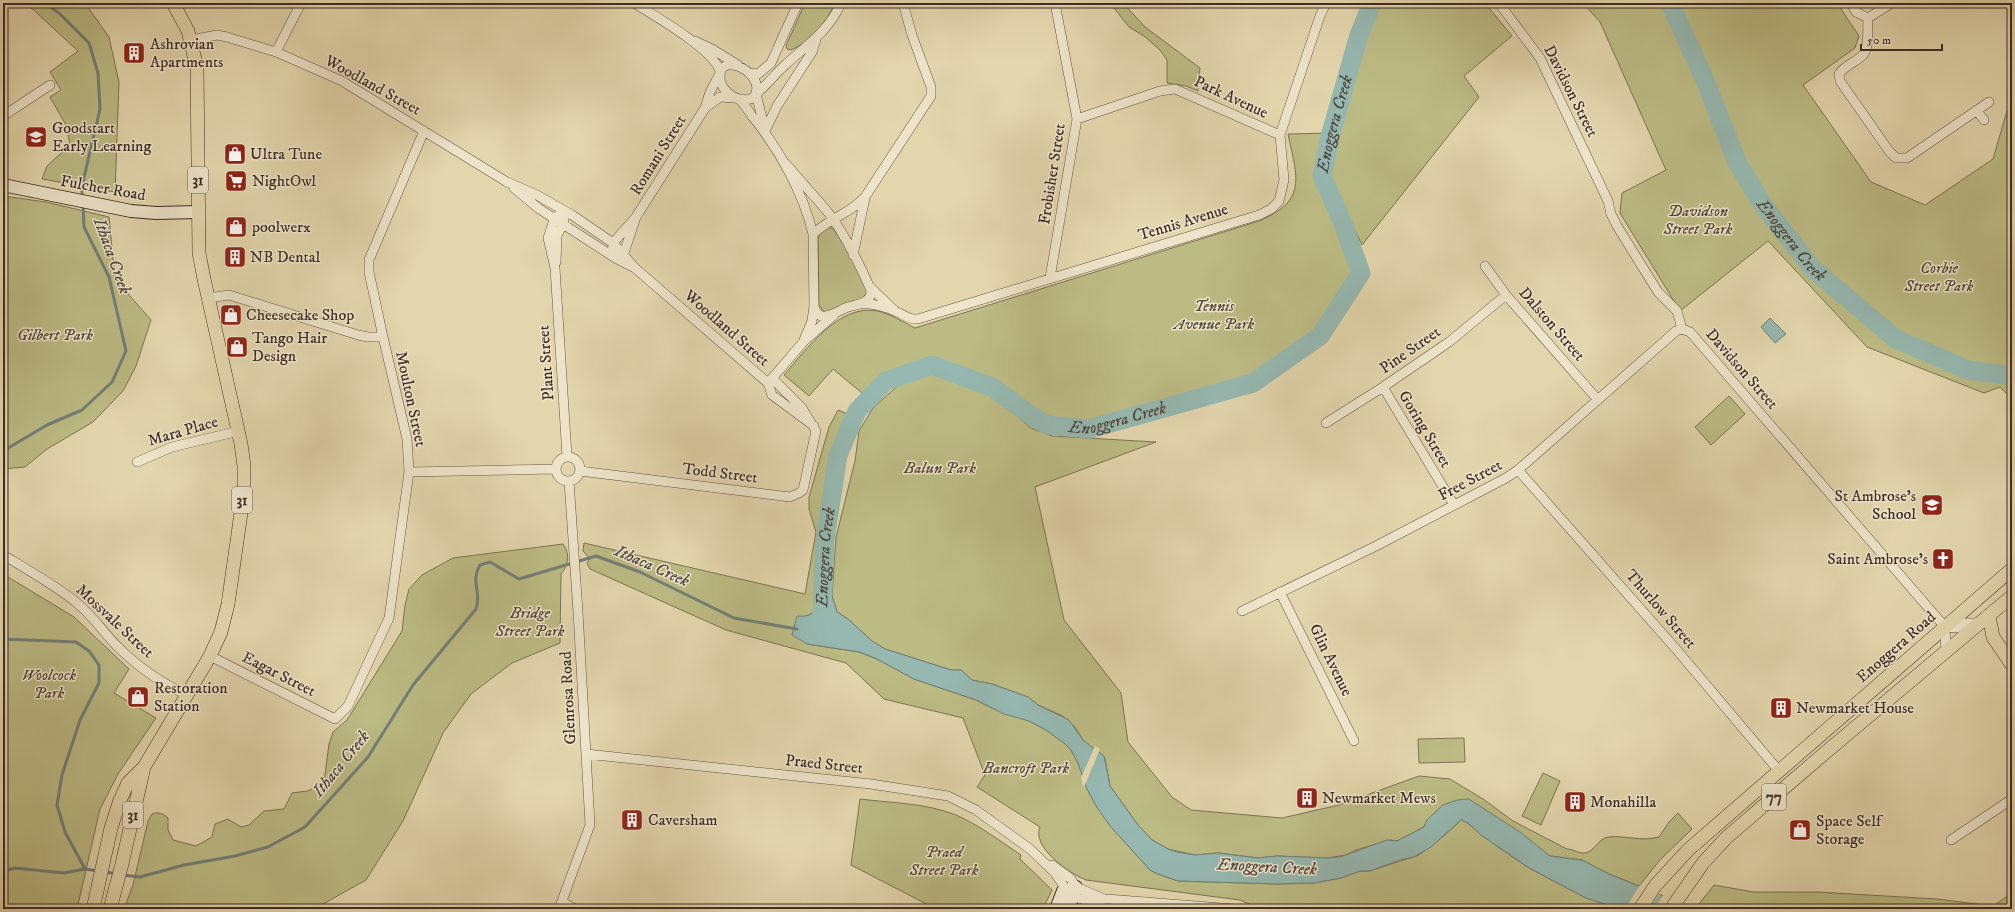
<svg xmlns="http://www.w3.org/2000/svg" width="2015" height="912" font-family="'IM FELL DW Pica',serif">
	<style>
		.green { fill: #bcbb84; stroke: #7d7454 }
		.water { fill: #96b8b0; stroke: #738078 }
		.pier { fill: #e3d6ad }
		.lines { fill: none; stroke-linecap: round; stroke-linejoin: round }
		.stream { stroke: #738078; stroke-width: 3 }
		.river { stroke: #96b8b0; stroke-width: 19 }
		.street-casing { stroke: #675647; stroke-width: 10 }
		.secondary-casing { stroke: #3e2c25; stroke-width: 14 }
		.primary-casing { stroke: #3e2c25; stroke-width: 14 }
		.street { stroke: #ede4ca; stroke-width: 9 }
		.secondary { stroke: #ede4ca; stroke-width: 12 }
		.primary { stroke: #e3d6ad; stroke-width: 13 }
		.labels { text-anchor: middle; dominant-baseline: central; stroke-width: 3; stroke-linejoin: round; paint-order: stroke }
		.shield { fill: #ede4ca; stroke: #726356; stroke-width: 1 }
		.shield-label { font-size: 15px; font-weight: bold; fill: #3e2c25 }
		.poi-label { font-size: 16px; fill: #3e2c25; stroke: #ede4ca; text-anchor: start }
		.street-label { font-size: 16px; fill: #3e2c25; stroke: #ede4ca }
		.park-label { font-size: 16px; font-style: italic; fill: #574938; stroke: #ede4ca }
		.water-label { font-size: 17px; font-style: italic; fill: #504841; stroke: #ede4ca }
	</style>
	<rect width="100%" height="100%" fill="#e3d6ad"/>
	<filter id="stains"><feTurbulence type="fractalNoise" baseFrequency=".005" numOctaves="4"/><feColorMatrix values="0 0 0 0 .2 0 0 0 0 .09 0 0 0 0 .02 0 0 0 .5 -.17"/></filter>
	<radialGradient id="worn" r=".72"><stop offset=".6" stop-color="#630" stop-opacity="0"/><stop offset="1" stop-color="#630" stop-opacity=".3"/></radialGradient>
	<path class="green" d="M26,3H85L109,37L119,82L115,192L42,179L47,166L70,145L66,125L50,97L61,90L50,72L78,51Z
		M805,3H835C827,22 811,42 791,50L787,49L786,46Z
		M1110,3H1123L1145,27L1200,68L1198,91L1186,86L1167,83V60L1160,50L1144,36L1129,27Z
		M1381,3H1485L1512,36L1464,76L1479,97L1362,245L1326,170L1363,44Z
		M1583,3H1837L1859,36L1855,48L1803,85L1871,182L1925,205L1993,159L2009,104L2012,108V399L2000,387L1984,393L1867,347L1768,241L1680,311L1620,213L1622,193L1666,170L1600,22Z
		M1331,133L1322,176L1342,221L1361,273L1320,336L1253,383L1089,429L1047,425L1032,416L992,387L932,365L886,381L857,411L862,393L833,369L809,396L784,375C806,350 839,303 878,311C890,314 903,322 915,328L1259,221C1308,200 1297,178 1288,134Z
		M3,196L46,202L109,217L115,279L151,320L136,366L123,391L93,422L47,449L25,467L3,469Z
		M826,228H832L837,234C846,249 867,277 867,293L861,299L830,311L824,312L819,305L818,239L820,233Z
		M936,372L966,387L995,397L1031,428L1052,436L1156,442L1035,487L1064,620L1121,693L1128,742L1172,797L1191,810L1282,818L1339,805L1419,776L1450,779L1483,799L1513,821L1567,849C1573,849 1580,854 1585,853C1595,851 1598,839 1608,837C1626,835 1640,842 1659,837L1669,822L1678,813L1692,829L1660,860L1639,886L1609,874L1582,860L1550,856L1514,829L1441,807L1427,820L1424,827L1397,841L1391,840L1356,850L1346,855L1327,858L1277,856L1258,858L1218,853L1195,855L1168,849L1152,840L1138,825L1110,786L1105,758L1083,740L1075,727L1063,716L1038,705L1028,697L992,684L972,680L961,670H951L885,649L872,641L848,619L837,612L832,596L836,537L855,461L859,431L873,408L895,388L912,376Z
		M1729,396L1745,414L1711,445L1695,427Z
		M838,410L850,415L837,447L830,485L823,533L819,602L814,612L805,617L807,644L859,652L877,659L914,679L976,700L994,709L1029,721L1046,730L1064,743L1071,750L1078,763L1087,789L1098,809L1111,827L1150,870L1158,874L1178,881L1278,884L1314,883L1341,878L1360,871H1370L1419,855L1445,835L1462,819L1498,847L1529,868L1586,898L1620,909H1260L1240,900L1086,880C1070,874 1031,847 1040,827L977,787L985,775L963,718L884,699L846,663L726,630L590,569L587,563L590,559L583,551L584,543L805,594L816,532L809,509V497L829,427Z
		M563,544C570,553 569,565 561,574L560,643L512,663L471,694L443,733L403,821L366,880L314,909H124L133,885L148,821L152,814C158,812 163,813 168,818V830L173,840L196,846L212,837L215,824L228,819L241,827L249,825L264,811L284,809L292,793L307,791L318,787L324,781L329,744L333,732L347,720L402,631L405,605L409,589L422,575L453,558Z
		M3,574L74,617L129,669L114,693L156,718L118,774L100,809L77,909H3Z
		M1464,738L1465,762L1419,763L1418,739Z
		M1543,773L1560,781L1541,825L1522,816Z
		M860,799C891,803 926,803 956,815C979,825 1000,841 1021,855L1020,859L1052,890L1043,909H936L851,865Z
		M1714,885L1754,892H1817L1937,899L1993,906L2012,893V909H1889L1868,907L1861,909H1695Z"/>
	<path class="water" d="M1770,318L1786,334L1775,343L1761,327Z
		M820,588L832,590V596L837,612L848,619L872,641L885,649L951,670H961L972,680L992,684L1028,697L1038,705L1069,720L1083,740L1104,756L1110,786L1138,825L1152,840L1168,849L1177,852L1195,855L1218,853L1258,858L1277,856L1327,858L1340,857L1387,840L1397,841L1424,827L1427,820L1443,805L1457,800L1469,799L1520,832L1550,856L1582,860L1609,874L1676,901L1688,909H1620L1586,898L1529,868L1481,835L1468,823L1463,821L1462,819L1431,847L1414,857L1400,860L1370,871H1360L1341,878L1314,883L1278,884L1178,881L1158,874L1150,870L1111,827L1098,809L1087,789L1078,763L1071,750L1064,743L1046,730L1029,721L1004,714L976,700L914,679L877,659L860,652L807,644L792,635L797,616C818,618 819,605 820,588Z"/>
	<path class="pier" d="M1095,746L1100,749L1084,787L1081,778Z
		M1640,885L1660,893L1649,909H1625Z
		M1664,894L1677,899L1687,906L1685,909H1654Z"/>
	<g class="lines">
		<path class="stream" d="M45,3L59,13L89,43L98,73L100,109L82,186V198
			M3,451L47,425L82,410L112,382L126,351L109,277L84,227L83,204
			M3,639L76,642L89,651L99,665V683L80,720L62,775L57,805L65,832L85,869L97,871
			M3,871L15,868L64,873L85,869
			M105,872L117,874
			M122,875L140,877L184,865L235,856L268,847L305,827L368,757L413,685L476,609C482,592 470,582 480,565L490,562L519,579L596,556L640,572L734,618L797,629"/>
		<g class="river">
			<path id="s1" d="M1670,3L1707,85L1737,162L1763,205L1812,268L1896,339L1968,370L2012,376"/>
			<path id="s2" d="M822,613L825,539L838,455L857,411L886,381L932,365L992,387L1032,416L1047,425L1089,429L1253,383L1320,336L1361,273L1342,221L1322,176L1331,133L1359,35L1372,3"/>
		</g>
		<g class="street-casing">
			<path id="street" d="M634,3C655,16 713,49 720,71
				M1499,3L1540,58L1608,201L1611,214L1617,226L1658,292L1677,311L1682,329
				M1851,3L1856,12L1868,18
				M1868,18C1867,28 1870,46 1863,55C1856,62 1845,65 1839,74L1840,81L1889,151L1896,158H1907L1989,102
				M1868,18L1892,3
				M191,40L217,35L227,37L276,52L342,81L507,182L537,195L572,215L613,243L635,268L768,383L772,395L814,426
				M695,41L712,49L738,65
				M276,52L301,3
				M727,65C742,62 766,82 753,98C736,106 713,86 722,68Z
				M749,73L758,74L771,63L798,3
				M756,94C767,85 775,74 785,65C807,45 829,31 841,3
				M756,94L765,130
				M739,99C744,104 748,110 752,116C779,149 803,192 813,234
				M705,108L710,92L720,73
				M1977,111L1984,120
				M3,116L50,85
				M1077,119L1160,91L1175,89L1280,135
				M765,131L777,106L812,52L816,40
				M786,164L827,211C845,234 859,263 871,290C871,294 871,296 868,299C863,305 854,305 848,307C837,311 818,326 814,306L813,234C830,218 851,213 865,197L931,96V87L912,35L903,3
				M514,188L538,208L617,259L633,267
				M565,211L555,217L548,238L555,268L567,456
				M636,217L624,253L612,255L613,243L636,217L705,108L720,97L734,98
				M853,255L865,198
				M556,262L557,235L564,223V217
				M1485,266L1506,295L1598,400
				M1050,278L1077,119L1055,3
				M869,286L894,310
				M208,298L229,295L358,335L368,337H383
				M859,304C871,303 886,307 897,312C904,315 910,320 918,319L1259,215L1271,209L1279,201L1284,180L1280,135L1320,16L1326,3
				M1682,329L1690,332L1697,340L1945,627L1946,653
				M804,340L812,321L814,306
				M769,382L804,341L834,315
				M1383,387L1454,505
				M1326,423L1383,387L1449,342L1506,295
				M556 469a12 12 0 1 1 24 0a12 12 0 1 1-24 0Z
				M137,462L172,447L239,431
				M1518,470L1676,649L1779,771
				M580,471L790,497L799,493L803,490L816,431L802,408L772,378
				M409,472L556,469
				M3,555C28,570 55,585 77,603C93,616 103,632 117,646C137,666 161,683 187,695
				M1280,592L1354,741
				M1242,611L1376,546L1506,478L1518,470L1676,331L1682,329
				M1945,627L1957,628L1965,623H1981
				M210,656L335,719L348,706L389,618L409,472L407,439L383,337L369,272V260L424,131
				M586,754L871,784L948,796L976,810L1030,849L1055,873L1063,885V891
				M1951,840L2012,799
				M1052,865L1070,878L1076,887L1104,899
				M1074,897L1089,901L1107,899L1234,909
				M562,902L575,909
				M559,909L590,825L578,612L569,481"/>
		</g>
		<g class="secondary-casing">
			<path id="secondary" d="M3,185L131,211L156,213L198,212
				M1063,891L1076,887V889L1068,909
				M1056,909L1063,891"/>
		</g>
		<g class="primary-casing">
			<path id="primary" d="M1989,616L1993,637L2012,665
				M93,909L111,828L120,800L128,783L144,767L210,656L221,632L228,604L244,492V466L241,444L204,279L199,253L197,68L188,31L173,3
				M110,909L122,864L144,767
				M1640,909L1655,886L1688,850L2012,569
				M1671,909L1703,863L1726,838L1826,752L2012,596"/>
		</g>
		<use href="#street" class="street"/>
		<use href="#secondary" class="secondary"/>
		<use href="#primary" class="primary"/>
	</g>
	<defs>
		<g id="building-square" transform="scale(1.15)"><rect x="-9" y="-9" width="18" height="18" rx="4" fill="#8f2418" stroke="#ede4ca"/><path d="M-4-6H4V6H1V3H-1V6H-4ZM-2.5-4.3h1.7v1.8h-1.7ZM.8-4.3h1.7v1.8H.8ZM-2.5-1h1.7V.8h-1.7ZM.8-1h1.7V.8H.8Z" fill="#fff"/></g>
		<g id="school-square" transform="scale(1.15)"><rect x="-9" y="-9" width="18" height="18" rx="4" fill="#8f2418" stroke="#ede4ca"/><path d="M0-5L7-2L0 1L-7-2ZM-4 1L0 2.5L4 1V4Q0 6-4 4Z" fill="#fff"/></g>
		<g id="shop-square" transform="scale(1.15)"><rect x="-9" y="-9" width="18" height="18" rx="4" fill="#8f2418" stroke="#ede4ca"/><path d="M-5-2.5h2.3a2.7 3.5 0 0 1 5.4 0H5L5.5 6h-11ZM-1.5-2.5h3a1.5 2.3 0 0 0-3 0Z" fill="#fff"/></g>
		<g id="supermarket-square" transform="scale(1.15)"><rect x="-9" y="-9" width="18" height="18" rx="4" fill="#8f2418" stroke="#ede4ca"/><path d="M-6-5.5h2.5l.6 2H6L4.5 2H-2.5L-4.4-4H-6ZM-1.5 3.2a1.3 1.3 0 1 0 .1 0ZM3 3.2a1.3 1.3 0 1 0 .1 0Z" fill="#fff"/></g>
		<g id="church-square" transform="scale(1.15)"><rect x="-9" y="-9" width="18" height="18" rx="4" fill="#8f2418" stroke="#ede4ca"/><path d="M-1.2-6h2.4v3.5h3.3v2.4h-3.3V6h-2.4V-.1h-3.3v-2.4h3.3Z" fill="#fff"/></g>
	</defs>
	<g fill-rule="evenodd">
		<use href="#building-square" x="134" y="53"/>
		<use href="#school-square" x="36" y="137"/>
		<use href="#shop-square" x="235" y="154"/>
		<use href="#supermarket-square" x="236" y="181"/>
		<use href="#shop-square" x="236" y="227"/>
		<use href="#building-square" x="235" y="257"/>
		<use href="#shop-square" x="231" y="315"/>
		<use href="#shop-square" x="237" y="347"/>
		<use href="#school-square" x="1932" y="505"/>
		<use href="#church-square" x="1943" y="559"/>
		<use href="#shop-square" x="138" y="697"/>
		<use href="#building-square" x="1781" y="708"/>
		<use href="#building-square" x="1307" y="798"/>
		<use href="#building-square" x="1575" y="802"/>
		<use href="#building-square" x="632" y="820"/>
		<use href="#shop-square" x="1800" y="830"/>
	</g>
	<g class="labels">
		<g class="shield">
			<rect x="188" y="167" width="20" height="26" rx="3"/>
			<rect x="232" y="487" width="20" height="26" rx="3"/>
			<rect x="1762" y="784" width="24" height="26" rx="3"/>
			<rect x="123" y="802" width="20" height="26" rx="3"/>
		</g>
		<g class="shield-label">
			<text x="198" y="180">31</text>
			<text x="242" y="500">31</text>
			<text x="1774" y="797">77</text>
			<text x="133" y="815">31</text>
		</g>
		<g class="poi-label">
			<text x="150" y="44">Ashrovian<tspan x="150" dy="18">Apartments</tspan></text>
			<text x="52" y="128">Goodstart<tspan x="52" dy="18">Early Learning</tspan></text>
			<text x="250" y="154">Ultra Tune</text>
			<text x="252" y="181">NightOwl</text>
			<text x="252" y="227">poolwerx</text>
			<text x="250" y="257">NB Dental</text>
			<text x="246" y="315">Cheesecake Shop</text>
			<text x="252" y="338">Tango Hair<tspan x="252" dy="18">Design</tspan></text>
			<text x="1916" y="496" text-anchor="end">St Ambrose's<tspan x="1916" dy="18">School</tspan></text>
			<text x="1928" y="559" text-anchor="end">Saint Ambrose's</text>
			<text x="154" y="688">Restoration<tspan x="154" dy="18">Station</tspan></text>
			<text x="1796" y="708">Newmarket House</text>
			<text x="1322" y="798">Newmarket Mews</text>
			<text x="1590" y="802">Monahilla</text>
			<text x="648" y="820">Caversham</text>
			<text x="1816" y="821">Space Self<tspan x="1816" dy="18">Storage</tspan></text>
		</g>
		<g class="street-label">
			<text transform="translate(373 85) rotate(29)">Woodland Street</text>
			<text transform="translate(1571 91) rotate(63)">Davidson Street</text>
			<text transform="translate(1231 97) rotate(25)">Park Avenue</text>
			<text transform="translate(658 155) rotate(-58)">Romani Street</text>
			<text transform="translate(1052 174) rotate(-81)">Frobisher Street</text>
			<text transform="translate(103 188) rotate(10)">Fulcher Road</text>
			<text transform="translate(1183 222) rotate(-17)">Tennis Avenue</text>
			<text transform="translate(1552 324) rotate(49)">Dalston Street</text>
			<text transform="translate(727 328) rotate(41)">Woodland Street</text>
			<text transform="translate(1410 350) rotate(-35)">Pine Street</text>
			<text transform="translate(546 363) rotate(-94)">Plant Street</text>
			<text transform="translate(1742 369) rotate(49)">Davidson Street</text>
			<text transform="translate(411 399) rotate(78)">Moulton Street</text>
			<text transform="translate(1425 429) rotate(59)">Goring Street</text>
			<text transform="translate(183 431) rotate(-16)">Mara Place</text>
			<text transform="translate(720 473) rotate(7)">Todd Street</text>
			<text transform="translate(1470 480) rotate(-28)">Free Street</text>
			<text transform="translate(1661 609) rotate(49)">Thurlow Street</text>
			<text transform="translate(115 621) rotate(43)">Mossvale Street</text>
			<text transform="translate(1896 647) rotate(-41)">Enoggera Road</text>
			<text transform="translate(1331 660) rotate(64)">Glin Avenue</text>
			<text transform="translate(279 674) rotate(27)">Eagar Street</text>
			<text transform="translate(568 698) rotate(-93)">Glenrosa Road</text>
			<text transform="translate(824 764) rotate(6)">Praed Street</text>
		</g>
		<g class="park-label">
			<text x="1698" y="211">Davidson<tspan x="1698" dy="18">Street Park</tspan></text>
			<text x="1939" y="268">Corbie<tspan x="1939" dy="18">Street Park</tspan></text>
			<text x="1214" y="306">Tennis<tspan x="1214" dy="18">Avenue Park</tspan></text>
			<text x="55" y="335">Gilbert Park</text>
			<text x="940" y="468">Balun Park</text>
			<text x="530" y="613">Bridge<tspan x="530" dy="18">Street Park</tspan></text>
			<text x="49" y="675">Woolcock<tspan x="49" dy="18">Park</tspan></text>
			<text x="1026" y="768">Bancroft Park</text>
			<text x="944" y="852">Praed<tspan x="944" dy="18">Street Park</tspan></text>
		</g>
		<g class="water-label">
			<text stroke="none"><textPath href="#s2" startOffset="956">Enoggera Creek</textPath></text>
			<text stroke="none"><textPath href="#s1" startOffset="268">Enoggera Creek</textPath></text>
			<text transform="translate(112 256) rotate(70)">Ithaca Creek</text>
			<text stroke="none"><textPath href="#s2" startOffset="500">Enoggera Creek</textPath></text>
			<text stroke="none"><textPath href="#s2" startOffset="56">Enoggera Creek</textPath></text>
			<text transform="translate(652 566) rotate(24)">Ithaca Creek</text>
			<text transform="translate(341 764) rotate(-51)">Ithaca Creek</text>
			<text transform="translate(1267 867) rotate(3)">Enoggera Creek</text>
		</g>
	</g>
	<rect width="2015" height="912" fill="none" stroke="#e3d6ad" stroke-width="16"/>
	<rect x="4" y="4" width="2007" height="904" fill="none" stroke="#3e2c25" stroke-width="2"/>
	<rect x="8" y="8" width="1999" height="896" fill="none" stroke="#3e2c25"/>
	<path d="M1861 44v6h81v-6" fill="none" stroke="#3e2c25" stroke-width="2"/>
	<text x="1867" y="44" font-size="12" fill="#3e2c25" stroke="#ede4ca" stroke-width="3" paint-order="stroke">50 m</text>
	<rect width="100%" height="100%" filter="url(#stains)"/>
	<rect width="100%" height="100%" fill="url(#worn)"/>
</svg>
